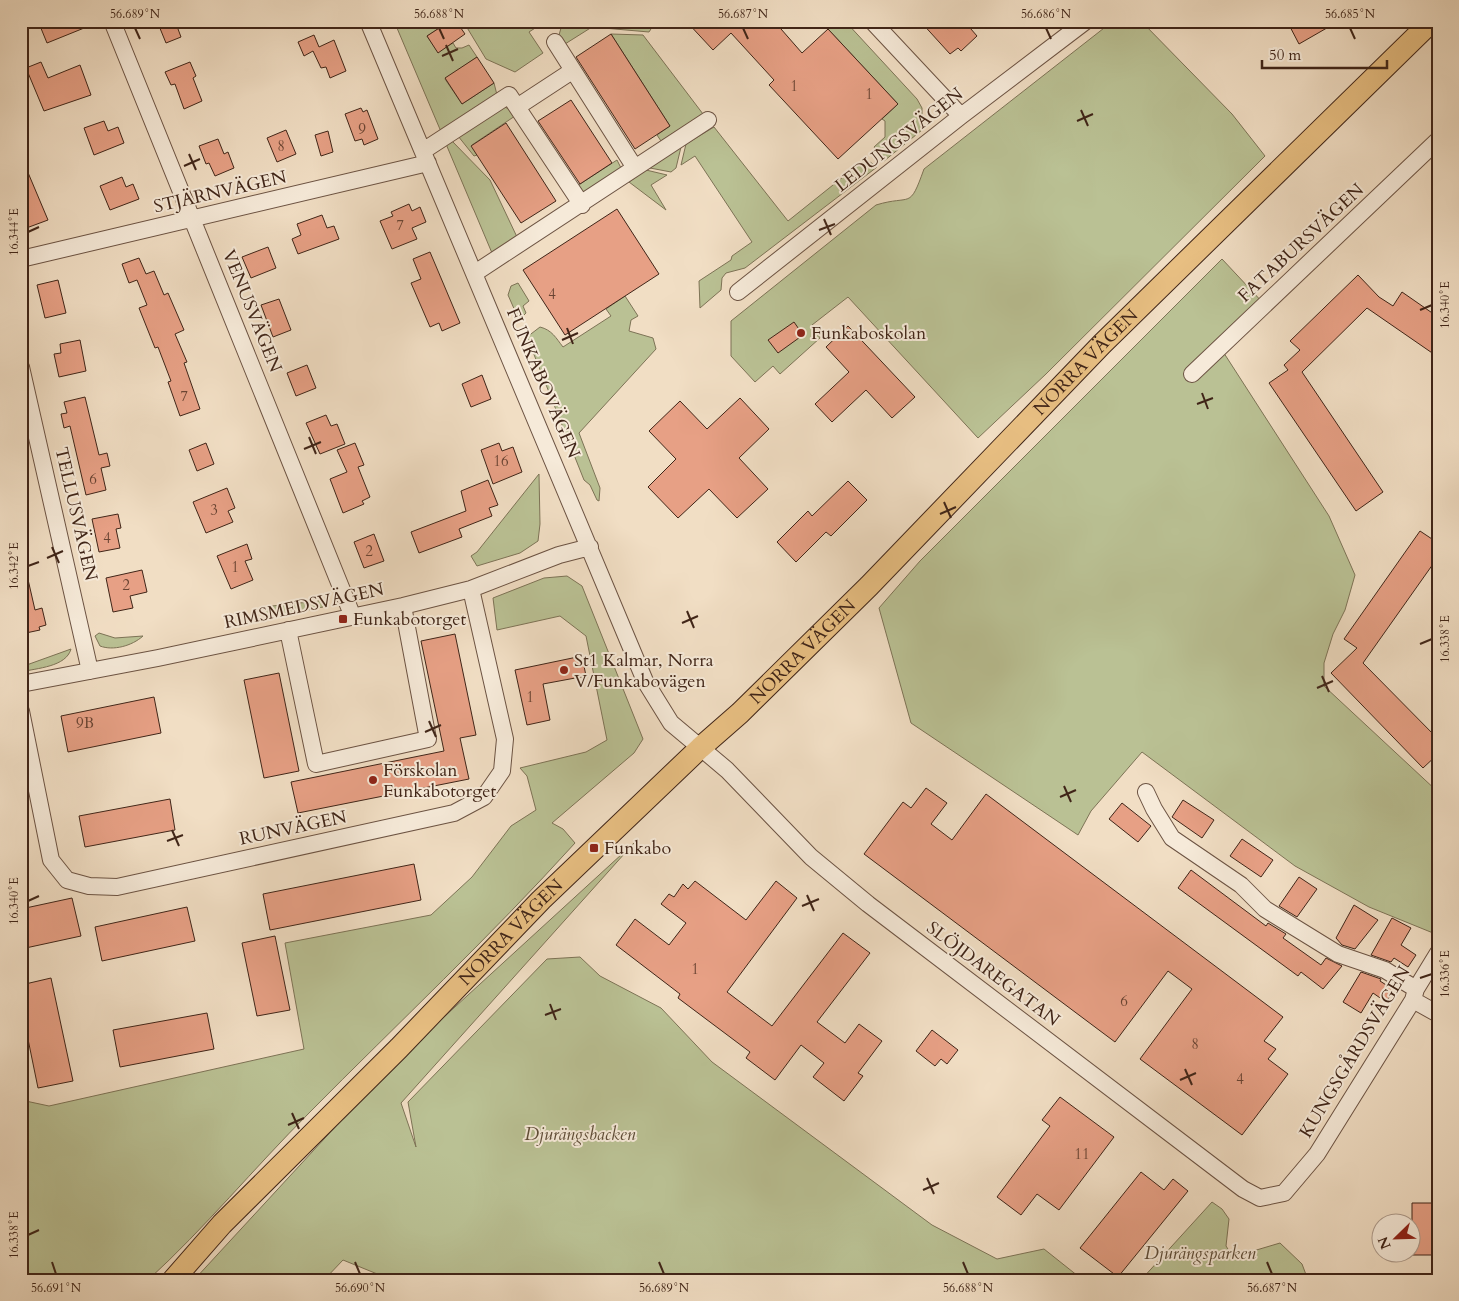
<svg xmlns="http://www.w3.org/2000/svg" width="1459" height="1301" font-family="Cardo,serif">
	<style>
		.green { fill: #bac194; stroke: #7d7356 }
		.building { fill: #e7a085; stroke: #402518 }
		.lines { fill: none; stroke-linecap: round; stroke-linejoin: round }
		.minor-casing { stroke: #6c5343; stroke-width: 18 }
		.major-casing { stroke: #402518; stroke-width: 23 }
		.minor { stroke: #f6ead9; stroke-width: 16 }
		.major { stroke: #e8bf82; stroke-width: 21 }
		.ticks { fill: none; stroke: #402518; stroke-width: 2 }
		.poi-dot { fill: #8f2418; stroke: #f6ead9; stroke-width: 2 }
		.labels { text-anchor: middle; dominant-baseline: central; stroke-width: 4; stroke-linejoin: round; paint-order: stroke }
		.number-label { font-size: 15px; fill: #6a4433 }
		.street-label { font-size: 18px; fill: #402518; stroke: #f6ead9 }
		.poi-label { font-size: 18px; fill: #402518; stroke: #f6ead9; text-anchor: start }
		.park-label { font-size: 18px; font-style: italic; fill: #5e4c37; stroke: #f6ead9 }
		.neatline { fill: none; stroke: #402518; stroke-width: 2 }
		.ticks-label { font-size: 12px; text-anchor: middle; fill: #402518 }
	</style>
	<rect width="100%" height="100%" fill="#f1dec4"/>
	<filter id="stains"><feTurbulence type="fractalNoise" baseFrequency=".004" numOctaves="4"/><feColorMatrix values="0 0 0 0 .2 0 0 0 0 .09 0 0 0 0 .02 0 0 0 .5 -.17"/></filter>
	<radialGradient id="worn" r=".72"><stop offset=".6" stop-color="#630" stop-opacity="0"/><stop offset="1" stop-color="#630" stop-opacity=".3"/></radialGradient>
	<path class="green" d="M394,21H450L427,36L438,52L453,43L456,48H462L469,45L477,57L445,79L462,104L494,83L497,95L442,134Z
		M463,21H546L529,32L543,53L515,72L486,59Z
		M563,21H656L649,32L592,27L565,44L559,35Z
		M836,21H845L917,99L922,108V130L884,161L874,147L885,137V121L882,119L898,104L828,29Z
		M1113,21H1141L1232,114L1265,156L1046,374L978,438L848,297L812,325L820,338L780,374L773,366L755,382L731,356V321L876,205C912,194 909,211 924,169Z
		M611,34L643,35L703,114L661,141L657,135L670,126Z
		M504,107L510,109L515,116L472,145L477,155L474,156L458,136Z
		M714,127L788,221L863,161L866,163L870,162L877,167L745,268L726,273L722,278L721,290L700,308L699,281L731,260L732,256L752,242L695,156L681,165L686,144Z
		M451,140L490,180L517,237L492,253L446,144Z
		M681,147L676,168L671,172L650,168Z
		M617,160L621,168L584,193L577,186Z
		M646,170L667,175L651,185L666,210L629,182Z
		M1222,259L1265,305L1220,347L1329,516L1355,575L1345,610L1333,634L1324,663V686L1438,792V935L1369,907L1295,866L1142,752L1091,811L1078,835L911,723L879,608L920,561Z
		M518,283L529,301L523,306L526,313L519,320L508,295L511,286Z
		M625,296L638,316L631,320L629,331L653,338L656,349L579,433L600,488L599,501L597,500L590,485L584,480L527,337L540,327C552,330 556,338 563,347L611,316L606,309Z
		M539,474L540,524L538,541L520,553L477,566L471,556L477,552Z
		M567,576L582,586L643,739L634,753L552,823L563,829L575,843C490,937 398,1023 309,1113C254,1168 205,1228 148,1280H21V1100L49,1106L304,1049L285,943L431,915L472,877L511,826L536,810L527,776L520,768L586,752L607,740L586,636L560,616L497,630L493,598L544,578Z
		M327,600L323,607L268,618L263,607Z
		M99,633L115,638L143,636C132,646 113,651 100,646L95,636Z
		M71,649C66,667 37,668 21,672V667Z
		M634,843L401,1103L416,1147L408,1102L547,959L580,957L600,976L661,1008L712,1062L932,1225L997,1259L1044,1249L1083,1280H392L343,1260L324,1280H194L396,1061Z
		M1212,1202L1222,1209L1229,1219L1226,1246L1233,1257L1280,1243L1302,1264L1308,1280L1343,1277L1349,1280H1141Z"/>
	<path class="building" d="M38,21H99V22L47,43Z
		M157,21H175L181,37L166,43Z
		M450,21H456L465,34L438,53L427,36Z
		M686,21H774L802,53L828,29L898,104L838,159L769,85L774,80L731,33L713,50Z
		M920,21H964L977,36L961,51L958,48L950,54Z
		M1287,21H1339L1299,44Z
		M611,34L670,126L635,149L576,57Z
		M314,35L319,47L334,40L346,71L330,78L326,67L321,68L313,51L304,56L298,42Z
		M477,57L494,83L462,104L445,78Z
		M41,62L48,78L80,65L91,95L44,111L26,68Z
		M190,62L196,76L193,78L202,101L184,109L175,84L171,85L165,72Z
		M571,100L612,163L580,184L538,121Z
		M361,108L363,112L367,110L378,139L364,145L362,139L355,141L345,114Z
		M104,121L108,131L118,127L124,143L94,155L84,128Z
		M506,123L556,201L521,223L471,146Z
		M286,130L296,154L277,162L267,138Z
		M328,131L333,152L321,156L315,135Z
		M218,139L224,154L228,152L234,168L215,176L209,163L206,164L199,146Z
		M21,156L48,220L21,230Z
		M122,177L126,187L133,184L139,199L110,210L100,186Z
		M409,204L412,211L420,207L426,222L412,228L417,239L392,249L380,221L393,216L391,212Z
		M617,209L659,274L565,335L523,270Z
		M322,215L327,228L334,226L339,239L298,254L292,239L301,235L297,224Z
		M268,247L276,268L251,278L242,257Z
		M430,252L460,323L442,331L439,323L430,327L411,283L421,279L413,259Z
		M139,258L146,274L154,271L164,295L168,293L184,330L175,334L187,362L184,363L200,409L180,416L168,382L171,381L158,347L155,348L139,308L147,305L137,280L129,283L122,264Z
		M1358,275L1379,297L1393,306L1402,292L1438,317V357L1367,308L1302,372L1383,492L1356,511L1269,383L1288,370L1284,365L1300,350L1290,341Z
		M58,280L66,313L45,318L37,285Z
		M279,299L291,330L273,337L261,305Z
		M794,322L803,335L778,353L768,340Z
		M848,326L915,397L892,418L866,390L832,422L815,404L849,372L826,347Z
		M80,340L86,371L59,377L54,354L61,353L60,344Z
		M307,365L316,388L296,396L287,373Z
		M482,375L491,399L471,407L462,384Z
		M85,397L99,455L107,453L110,466L101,468L106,490L86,495L70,426L64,428L61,414L67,413L64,402Z
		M740,398L769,429L739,458L768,489L737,518L709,489L678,518L648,487L676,459L649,431L680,401L707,429Z
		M326,415L331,426L337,424L345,444L320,454L306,423Z
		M206,443L214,464L197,471L189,450Z
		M355,443L364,465L358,467L370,497L362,501L364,504L343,513L330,479L347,472L337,450Z
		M499,443L502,451L513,447L522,472L493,484L481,450Z
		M488,480L498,505L489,508L492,516L459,529L462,537L419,553L411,532L466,511L461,491Z
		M848,481L867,500L831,536L826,532L796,562L777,542L808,511L812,516Z
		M227,488L235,508L228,511L233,522L206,533L193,502Z
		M118,514L121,528L116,529L120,548L99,552L92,519Z
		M1420,531L1438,543V557L1363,663L1438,739V754L1423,768L1331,673L1357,648L1344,639Z
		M374,534L384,561L364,568L354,542Z
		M247,544L252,559L245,561L253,580L231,589L217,556Z
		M142,570L147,592L130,596L133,608L113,612L106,578Z
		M27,575L35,610L42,608L46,625L39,627L40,630L21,634V576Z
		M455,634L476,735L460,738L469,779L298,813L291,782L444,751L421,641Z
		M582,656L586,676L543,684L550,720L527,725L515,670Z
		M279,673L299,771L264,778L244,680Z
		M154,697L161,733L68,752L61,716Z
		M926,788L947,803L931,824L952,840L986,794L1283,1017L1264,1041L1276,1049L1268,1059L1288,1074L1242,1135L1140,1059L1192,989L1168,971L1115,1042L864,854L903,802L911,808Z
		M170,799L175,830L85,847L79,816Z
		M1183,800L1214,820L1202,838L1172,817Z
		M1122,803L1151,826L1138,842L1109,819Z
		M1242,839L1273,860L1261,877L1230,856Z
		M414,864L421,900L270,930L263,894Z
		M1191,870L1266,926L1268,923L1286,934L1283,938L1321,965L1326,958L1342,966L1323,989L1301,972L1298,976L1178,888Z
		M1299,877L1317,889L1297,917L1279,906Z
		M695,881L746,920L776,881L797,898L727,992L772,1026L843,933L870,953L817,1022L845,1043L859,1024L882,1041L858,1073L863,1076L844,1101L813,1077L824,1063L801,1045L775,1080L746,1058L750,1052L678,998L680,994L616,945L635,919L669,945L686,923L661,904L669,894L674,897L683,884L688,889Z
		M72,898L81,936L21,949V909Z
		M1354,905L1378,920L1355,949L1342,945L1336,938Z
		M187,907L195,941L102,961L95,927Z
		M1392,918L1411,928L1401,945L1416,955L1408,967L1394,958L1391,962L1371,955Z
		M275,936L290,1010L257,1016L242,943Z
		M1361,972L1381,979L1380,981L1394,990L1386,1002L1373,993L1361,1013L1343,1002Z
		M51,978L73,1081L38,1088L21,1005V985Z
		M207,1013L214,1049L120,1067L113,1030Z
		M932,1030L958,1050L947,1064L941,1059L935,1066L916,1051Z
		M1060,1097L1114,1137L1059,1210L1037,1194L1021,1215L997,1197L1050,1126L1042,1120Z
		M1141,1172L1164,1190L1173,1179L1188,1191L1118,1277L1080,1248Z
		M1412,1203H1438V1255H1412Z"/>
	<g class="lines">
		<g class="minor-casing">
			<path id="minor" d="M112,21L353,617
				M368,21L645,681L671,723L727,770L811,857L868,904L1243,1189L1260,1198L1284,1193L1317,1154L1413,1000L1416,989L1438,953
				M872,21L961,116
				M555,42L635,168
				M517,107L572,71
				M423,151L509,95L582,205
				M21,259L428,163
				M475,273L708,120
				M738,292L961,116L1086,21
				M21,367L90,671
				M1192,374L1438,140
				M288,630L316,764L428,739L403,606
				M21,684L158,658L403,606L471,589L559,555L590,547
				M21,711L51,860L67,880L89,886L117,887L454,813L484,797L502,771L505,739L471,589
				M1146,792L1154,809L1172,838L1241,885L1265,909L1338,954L1385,970L1416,989
				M1413,1000L1438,1014"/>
		</g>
		<g class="major-casing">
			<g id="major">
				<path id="s1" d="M173,1280L222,1224L399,1048L541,900L700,748L740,713L869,586L1102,344L1432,21"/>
			</g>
		</g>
		<use href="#minor" class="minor"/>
		<use href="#major" class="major"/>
	</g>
	<path class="ticks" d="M135,28L140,39M439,28L444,39M743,28L748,39M1046,28L1051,39M1350,28L1355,39M446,45L453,61M442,56L458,49M1081,110L1088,126M1077,121L1093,114M189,154L196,170M184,166L200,159M824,219L831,235M819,230L835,224M28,232L39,227M1420,310L1432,305M567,328L573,344M562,340L578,333M1202,393L1208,409M1197,404L1213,398M309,437L316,454M304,449L321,442M944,502L951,518M940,514L956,507M52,547L59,563M47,558L63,551M28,566L39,562M687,611L694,628M682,623L698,616M1420,644L1432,639M1322,676L1329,692M1317,688L1333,681M429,721L436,737M425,732L441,725M1064,786L1071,802M1060,797L1076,790M172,830L179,846M167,841L183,835M807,895L814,911M28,901L39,896M802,906L819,899M1420,978L1432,974M550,1004L556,1020M545,1015L561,1009M1185,1069L1192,1085M1180,1080L1196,1073M292,1113L299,1129M288,1125L304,1118M927,1178L934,1194M923,1190L939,1183M28,1235L39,1230M52,1262L56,1274M355,1262L360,1274M659,1262L664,1274M963,1262L968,1274M1267,1262L1272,1274"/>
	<g class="poi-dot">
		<circle cx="801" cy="333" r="5"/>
		<rect x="338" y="614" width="10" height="10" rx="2.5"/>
		<circle cx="564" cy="670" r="5"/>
		<circle cx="373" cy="780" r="5"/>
		<rect x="589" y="843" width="10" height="10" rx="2.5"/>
	</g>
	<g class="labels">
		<g class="number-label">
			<text x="794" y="86">1</text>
			<text x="869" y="94">1</text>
			<text x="362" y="129">9</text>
			<text x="281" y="146">8</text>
			<text x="400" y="225">7</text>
			<text x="552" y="294">4</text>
			<text x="184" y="396">7</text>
			<text x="501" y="461">16</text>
			<text x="93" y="479">6</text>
			<text x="214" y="510">3</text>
			<text x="107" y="538">4</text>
			<text x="369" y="551">2</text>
			<text x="235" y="567">1</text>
			<text x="126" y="585">2</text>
			<text x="530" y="697">1</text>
			<text x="85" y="723">9B</text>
			<text x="695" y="969">1</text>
			<text x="1124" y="1001">6</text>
			<text x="1195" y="1044">8</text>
			<text x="1240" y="1079">4</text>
			<text x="1082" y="1154">11</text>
		</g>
		<g class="street-label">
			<text transform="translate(899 140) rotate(-38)">LEDUNGSVÄGEN</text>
			<text transform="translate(220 192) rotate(-13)">STJÄRNVÄGEN</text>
			<text transform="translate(1301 243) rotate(-43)">FATABURSVÄGEN</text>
			<text transform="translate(252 311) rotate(68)">VENUSVÄGEN</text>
			<text stroke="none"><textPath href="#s1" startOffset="1295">NORRA VÄGEN</textPath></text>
			<text transform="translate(543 383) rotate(67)">FUNKABOVÄGEN</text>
			<text transform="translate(76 514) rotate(77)">TELLUSVÄGEN</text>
			<text transform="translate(304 606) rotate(-12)">RIMSMEDSVÄGEN</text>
			<text stroke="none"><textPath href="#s1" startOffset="890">NORRA VÄGEN</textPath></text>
			<text transform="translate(293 828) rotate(-12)">RUNVÄGEN</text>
			<text stroke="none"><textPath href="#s1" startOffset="485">NORRA VÄGEN</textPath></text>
			<text transform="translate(993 974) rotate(37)">SLÖJDAREGATAN</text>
			<text transform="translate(1355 1052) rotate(-59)">KUNGSGÅRDSVÄGEN</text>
		</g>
		<g class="poi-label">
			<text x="811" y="333">Funkaboskolan</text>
			<text x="353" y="619">Funkabotorget</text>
			<text x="574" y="660">St1 Kalmar, Norra<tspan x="574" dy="21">V/Funkabovägen</tspan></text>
			<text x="383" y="770">Förskolan<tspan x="383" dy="21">Funkabotorget</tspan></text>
			<text x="604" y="848">Funkabo</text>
		</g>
		<g class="park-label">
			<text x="580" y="1134">Djurängsbacken</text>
			<text x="1200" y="1253">Djurängsparken</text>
		</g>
	</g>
	<rect width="1459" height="1301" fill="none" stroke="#f1dec4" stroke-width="55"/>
	<g transform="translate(1396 1238) rotate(247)"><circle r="24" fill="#f6ead9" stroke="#ad9b8c"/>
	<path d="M0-4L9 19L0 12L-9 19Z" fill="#8f2418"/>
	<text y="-8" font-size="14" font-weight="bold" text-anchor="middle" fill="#402518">N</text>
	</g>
	<path d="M1262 60v8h125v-8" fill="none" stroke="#402518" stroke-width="2.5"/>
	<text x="1269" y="60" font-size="15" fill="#402518" stroke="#f6ead9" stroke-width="4" paint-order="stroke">50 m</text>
	<rect x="28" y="28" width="1404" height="1246" class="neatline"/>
	<g class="ticks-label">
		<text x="135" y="18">56.689°N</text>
		<text x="439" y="18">56.688°N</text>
		<text x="743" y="18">56.687°N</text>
		<text x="1046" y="18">56.686°N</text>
		<text x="1350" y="18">56.685°N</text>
		<text transform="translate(14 232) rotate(-90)" y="4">16.344°E</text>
		<text transform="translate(1445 305) rotate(-90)" y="4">16.340°E</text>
		<text transform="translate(14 566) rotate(-90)" y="4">16.342°E</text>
		<text transform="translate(1445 639) rotate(-90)" y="4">16.338°E</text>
		<text transform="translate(14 901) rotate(-90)" y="4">16.340°E</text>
		<text transform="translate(1445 974) rotate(-90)" y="4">16.336°E</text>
		<text transform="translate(14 1235) rotate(-90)" y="4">16.338°E</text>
		<text x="56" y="1292">56.691°N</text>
		<text x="360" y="1292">56.690°N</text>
		<text x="664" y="1292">56.689°N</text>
		<text x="968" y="1292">56.688°N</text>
		<text x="1272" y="1292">56.687°N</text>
	</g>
	<rect width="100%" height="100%" filter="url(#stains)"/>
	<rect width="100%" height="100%" fill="url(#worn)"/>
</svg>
